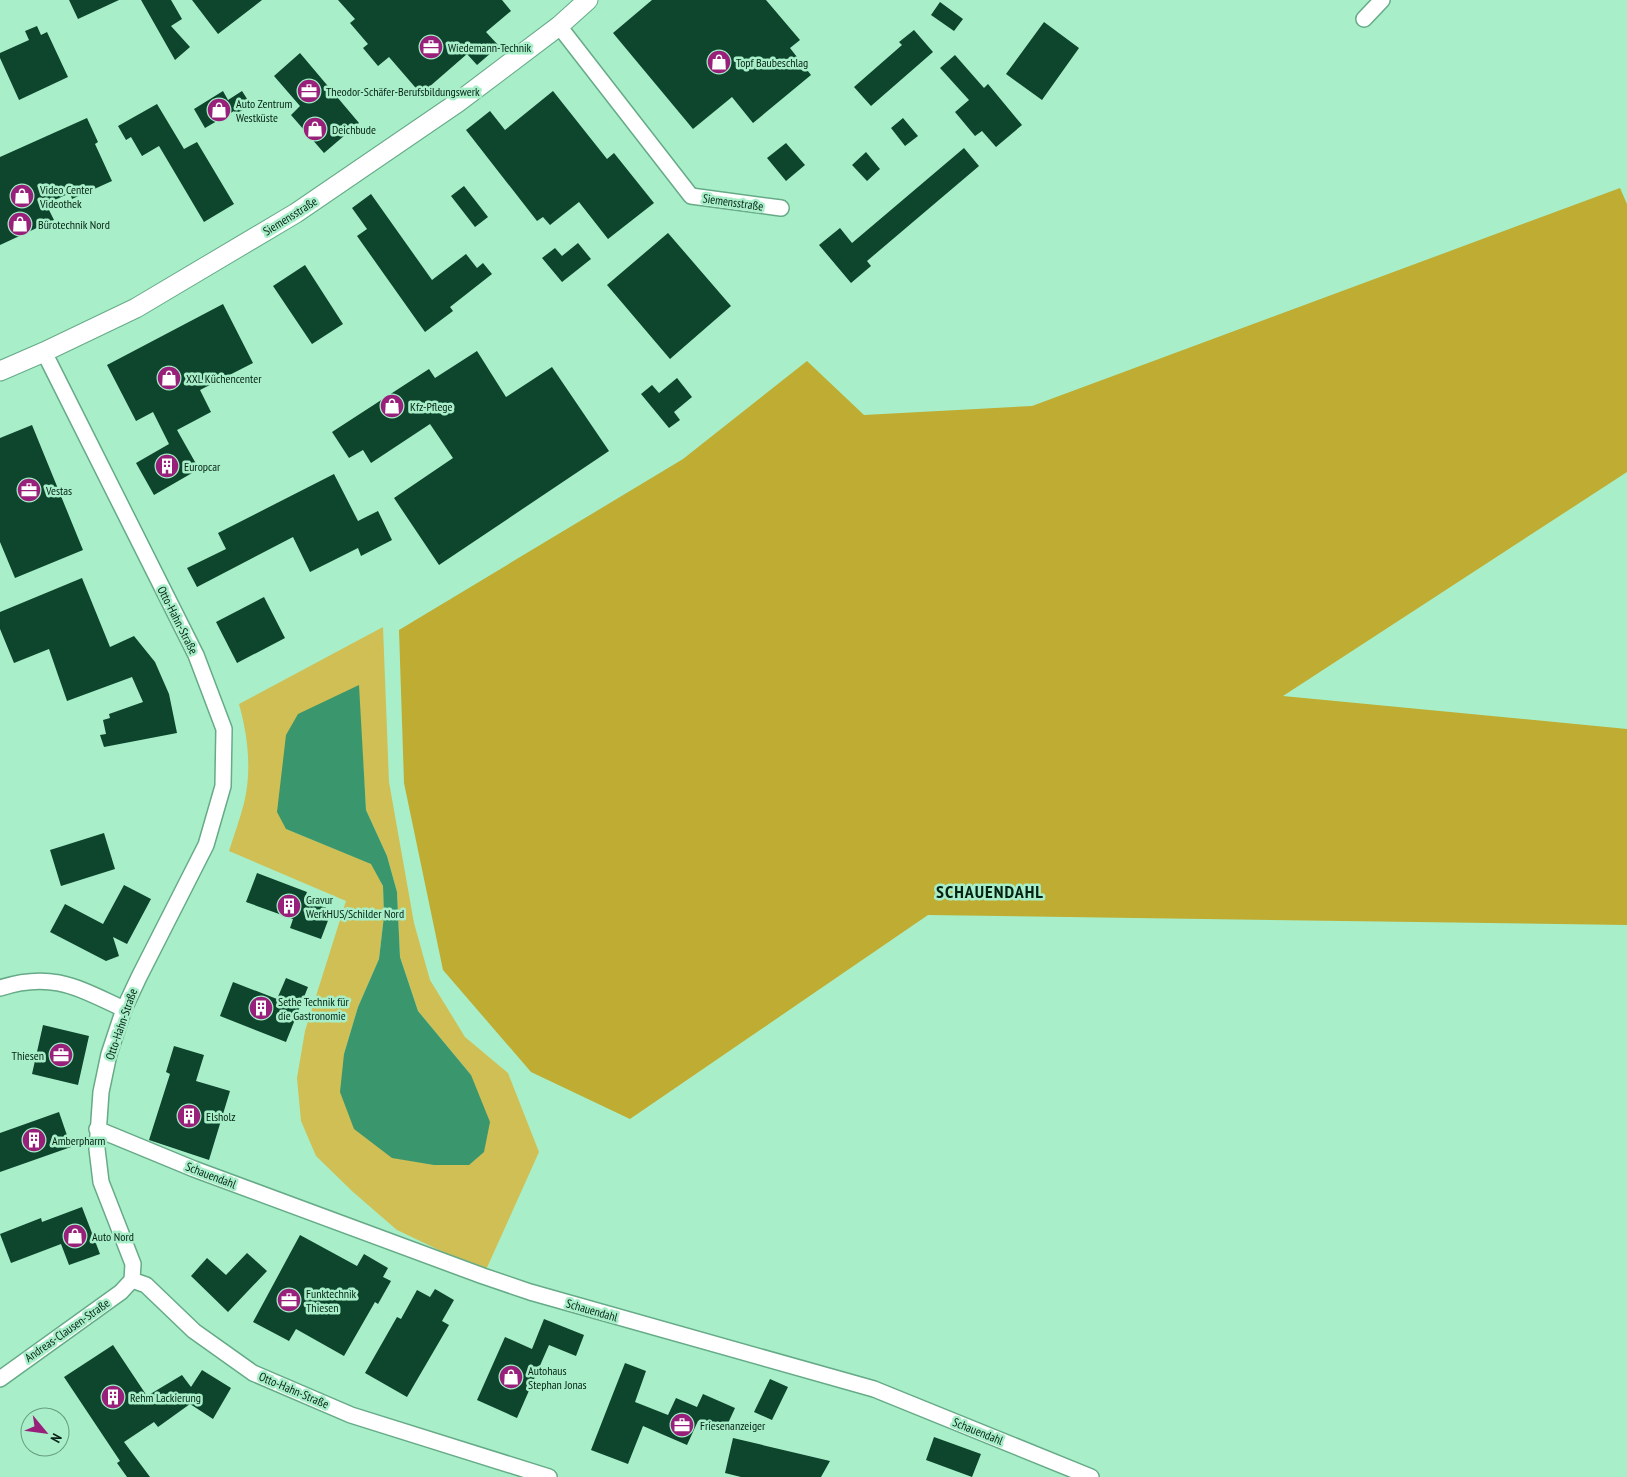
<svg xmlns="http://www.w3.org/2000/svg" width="1627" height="1477" font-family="'PT Sans Narrow',sans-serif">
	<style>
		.green { fill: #cfbf55; fill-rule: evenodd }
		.forest { fill: #beac33 }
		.water { fill: #3a966c }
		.building { fill: #0d452d }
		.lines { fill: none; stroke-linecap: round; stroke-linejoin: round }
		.minor-casing { stroke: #66aa87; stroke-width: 18 }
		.tertiary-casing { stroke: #66aa87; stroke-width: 21 }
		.minor { stroke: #fff; stroke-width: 15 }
		.tertiary { stroke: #fff; stroke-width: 19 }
		.labels { text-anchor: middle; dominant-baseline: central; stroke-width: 5; stroke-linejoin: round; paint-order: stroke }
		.poi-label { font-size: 12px; fill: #052215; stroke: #a8efc9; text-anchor: start }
		.street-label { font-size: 12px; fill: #052215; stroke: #a8efc9 }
		.district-label { font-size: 18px; font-weight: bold; letter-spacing: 1px; fill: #052215; stroke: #a8efc9 }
	</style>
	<rect width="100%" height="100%" fill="#a8efc9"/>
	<path class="green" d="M383,627L389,782L414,923L430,980L465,1037L508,1073L539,1152L485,1272L397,1230L353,1192L316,1156L301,1121L297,1078L305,1031L346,901L229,851C234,835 240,819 244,803C252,771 248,736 239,704ZM358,685L366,810L387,856L397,892L400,957L418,1011L471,1075L344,1054L358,1007L379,959L384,916L383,886L372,864L286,829Z"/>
	<path class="forest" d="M1620,188L1627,204V472L1283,696L1627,729V925L928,915L630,1119L531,1072L443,970L404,783L399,630L683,459L807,361L864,415L1032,406Z"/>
	<path class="water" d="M359,685L366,810L387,856L397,892L400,957L418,1011L471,1075L490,1122L484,1152L469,1165H434L392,1158L354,1129L340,1092L344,1054L358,1007L379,959L384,916L383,886L371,864L286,829L277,812L286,735L298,714Z"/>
	<path class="building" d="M69,0H119L78,19Z
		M141,0H171L182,19L171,26L190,47L175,60Z
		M192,0H262L218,34Z
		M338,0H502L511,11L486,32L499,46L477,65L467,54L421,94L389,57L378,66L363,48L368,44L350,23L355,19Z
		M652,0H766L800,40L790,48L811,75L753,123L732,97L693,129L613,33Z
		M940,2L963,19L954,31L931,15Z
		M1044,22L1079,48L1042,100L1006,74Z
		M37,26L41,35L47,32L68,77L19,100L0,58V53L29,40L25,31Z
		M914,30L933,52L871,106L854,87L902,45L899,42Z
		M300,53L359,123L324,153L291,115L300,106L274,76Z
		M955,55L984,88L988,84L1022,125L996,147L982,131L975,136L955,112L969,100L940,68Z
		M223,91L228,100L242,91L251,105L236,114L234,111L205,128L194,109Z
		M553,91L607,159L614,153L654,203L608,239L579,202L550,225L543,217L537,221L466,130L490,111L505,130Z
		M157,104L184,149L197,142L234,204L204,222L159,146L142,156L131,137L126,140L118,126Z
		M87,118L98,142L95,144L112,181L72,199L70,193L46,204L54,220L0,245V157Z
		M903,118L918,136L905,146L891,128Z
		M786,143L805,165L786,181L767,158Z
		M964,148L979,166L867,261L871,266L851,283L819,245L840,228L852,243Z
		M866,152L880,169L867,181L852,165Z
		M464,186L488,217L475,227L451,196Z
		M371,194L432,280L466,254L477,268L483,263L492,274L450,307L453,311L425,332L357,236L367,229L352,208Z
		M668,233L731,306L670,359L607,285Z
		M578,243L591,259L562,282L542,258L555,248L562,256Z
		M305,265L343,324L312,344L273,286Z
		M223,304L253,363L200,390L211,412L177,430L199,469L154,495L136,463L169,444L153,412L136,421L107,365Z
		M477,351L506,397L552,367L609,451L439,565L394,498L453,458L430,424L371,463L363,450L349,458L332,432L429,369L435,378Z
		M677,378L692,397L674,412L680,420L669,428L641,394L652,385L659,393Z
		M32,425L83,550L15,578L0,542V438Z
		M334,474L358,521L378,511L392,540L361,556L358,548L310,572L293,537L197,587L187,568L226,549L218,533Z
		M82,578L110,647L134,636L155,662L169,694L177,733L104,747L100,735L106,734L103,720L110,718L109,714L143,702L132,677L67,701L49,649L14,663L0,629V612Z
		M264,597L285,638L237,663L216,622Z
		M104,833L115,869L61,886L50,850Z
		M257,873L307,892L304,900L332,910L321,939L290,928L293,919L246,902Z
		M124,885L151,899L127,944L113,937L119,956L106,961L50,932L65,904L103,924Z
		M286,978L308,987L286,1042L220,1016L233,982L277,999Z
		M43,1025L89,1036L78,1085L32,1074Z
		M174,1046L204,1055L196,1081L230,1091L209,1160L149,1140L170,1074L166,1072Z
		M59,1112L71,1147L0,1172V1133Z
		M82,1207L100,1254L69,1265L61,1244L11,1263L0,1234L41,1218L42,1222Z
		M300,1235L357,1266L364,1254L388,1268L383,1277L391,1281L378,1304L375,1302L344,1356L296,1329L289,1341L253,1322Z
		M247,1253L267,1271L228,1312L191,1276L207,1258L226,1275Z
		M435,1289L454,1300L442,1321L449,1325L407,1397L365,1373L397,1317L401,1319L417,1290L430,1297Z
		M544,1319L584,1335L576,1356L549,1345L517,1418L477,1400L505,1337L532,1349Z
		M113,1345L147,1396L182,1375L191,1387L202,1370L231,1388L213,1419L190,1404L158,1427L154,1422L124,1442L150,1477H127L117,1463L120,1461L64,1377Z
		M625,1363L646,1371L635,1402L668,1415L676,1398L697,1407L703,1394L735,1408L724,1432L698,1421L687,1445L643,1426L628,1464L591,1450Z
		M770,1379L788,1387L772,1420L754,1412Z
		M934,1437L981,1454L972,1477L926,1460Z
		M733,1438L830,1461L821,1477H741L725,1473Z"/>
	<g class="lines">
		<g class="minor-casing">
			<path id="minor" d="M1364,19L1382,0
				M559,26L691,196L781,208
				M44,352L196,655L224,729L223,786L206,845L139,977L124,1009L109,1054L101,1092L97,1149L101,1182L133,1264L132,1280
				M0,988C52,971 78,988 124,1009
				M97,1129L194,1169L483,1276L530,1292L874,1389L1091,1477
				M132,1280L146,1285L194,1331L253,1373L351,1415L549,1477
				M0,1379L121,1292L132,1280"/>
		</g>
		<g class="tertiary-casing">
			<path id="tertiary" d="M0,371L44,352L136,308L296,213L457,103L559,26L588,0"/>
		</g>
		<use href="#minor" class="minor"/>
		<use href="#tertiary" class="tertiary"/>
	</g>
	<defs>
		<g id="office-disc" transform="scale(1.25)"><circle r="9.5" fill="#98207a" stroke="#a8efc9"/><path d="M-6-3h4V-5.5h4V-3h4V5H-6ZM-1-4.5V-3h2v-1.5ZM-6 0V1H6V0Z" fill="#fff"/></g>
		<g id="shop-disc" transform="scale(1.25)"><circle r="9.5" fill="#98207a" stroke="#a8efc9"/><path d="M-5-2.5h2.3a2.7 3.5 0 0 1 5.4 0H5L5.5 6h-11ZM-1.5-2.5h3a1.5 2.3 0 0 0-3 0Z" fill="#fff"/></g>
		<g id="building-disc" transform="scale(1.25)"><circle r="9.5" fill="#98207a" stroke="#a8efc9"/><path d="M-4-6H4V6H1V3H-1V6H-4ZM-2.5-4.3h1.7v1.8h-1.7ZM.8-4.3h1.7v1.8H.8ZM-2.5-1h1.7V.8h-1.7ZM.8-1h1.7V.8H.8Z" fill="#fff"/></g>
	</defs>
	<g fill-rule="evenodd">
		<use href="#office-disc" x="431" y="47"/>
		<use href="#shop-disc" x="719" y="62"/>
		<use href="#office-disc" x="309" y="91"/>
		<use href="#shop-disc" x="219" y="110"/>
		<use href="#shop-disc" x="315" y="129"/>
		<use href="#shop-disc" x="22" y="196"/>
		<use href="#shop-disc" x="20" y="224"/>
		<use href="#shop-disc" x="169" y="378"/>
		<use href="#shop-disc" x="392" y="406"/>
		<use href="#building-disc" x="167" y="466"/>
		<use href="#office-disc" x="29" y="490"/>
		<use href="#building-disc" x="289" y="906"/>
		<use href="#building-disc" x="261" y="1008"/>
		<use href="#office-disc" x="61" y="1055"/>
		<use href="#building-disc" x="189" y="1116"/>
		<use href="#building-disc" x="34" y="1140"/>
		<use href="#shop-disc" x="75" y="1236"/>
		<use href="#office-disc" x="289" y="1300"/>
		<use href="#shop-disc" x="511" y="1377"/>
		<use href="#building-disc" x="113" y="1397"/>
		<use href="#office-disc" x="682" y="1425"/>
	</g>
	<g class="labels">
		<g class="poi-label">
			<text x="448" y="47">Wiedemann-Technik</text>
			<text x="736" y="62">Topf Baubeschlag</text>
			<text x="326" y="91">Theodor-Schäfer-Berufsbildungswerk</text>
			<text x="236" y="103">Auto Zentrum<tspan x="236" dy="14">Westküste</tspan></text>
			<text x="332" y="129">Deichbude</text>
			<text x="40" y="189">Video Center<tspan x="40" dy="14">Videothek</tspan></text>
			<text x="38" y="224">Bürotechnik Nord</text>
			<text x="186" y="378">XXL Küchencenter</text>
			<text x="410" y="406">Kfz-Pflege</text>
			<text x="184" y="466">Europcar</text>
			<text x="46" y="490">Vestas</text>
			<text x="306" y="899">Gravur<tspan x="306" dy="14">WerkHUS/Schilder Nord</tspan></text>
			<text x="278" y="1001">Sethe Technik für<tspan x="278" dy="14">die Gastronomie</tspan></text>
			<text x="44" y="1055" text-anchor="end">Thiesen</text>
			<text x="206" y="1116">Elsholz</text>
			<text x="52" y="1140">Amberpharm</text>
			<text x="92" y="1236">Auto Nord</text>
			<text x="306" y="1293">Funktechnik<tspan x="306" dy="14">Thiesen</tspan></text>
			<text x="528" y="1370">Autohaus<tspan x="528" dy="14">Stephan Jonas</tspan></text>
			<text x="130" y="1397">Rehm Lackierung</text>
			<text x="700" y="1425">Friesenanzeiger</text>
		</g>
		<g class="street-label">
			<text transform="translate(733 202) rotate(8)">Siemensstraße</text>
			<text transform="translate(290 216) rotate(-32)">Siemensstraße</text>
			<text transform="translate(178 620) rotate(63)">Otto-Hahn-Straße</text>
			<text transform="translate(121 1024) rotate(-71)">Otto-Hahn-Straße</text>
			<text transform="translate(211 1175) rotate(21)">Schauendahl</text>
			<text transform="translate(592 1310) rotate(16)">Schauendahl</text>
			<text transform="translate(67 1330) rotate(-35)">Andreas-Clausen-Straße</text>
			<text transform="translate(294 1390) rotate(23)">Otto-Hahn-Straße</text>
			<text transform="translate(978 1431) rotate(22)">Schauendahl</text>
		</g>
		<g class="district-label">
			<text x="990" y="891">SCHAUENDAHL</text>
		</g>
	</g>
	<g transform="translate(45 1432) rotate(119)"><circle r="24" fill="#a8efc9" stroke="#679d81"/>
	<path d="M0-4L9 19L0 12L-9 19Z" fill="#98207a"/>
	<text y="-8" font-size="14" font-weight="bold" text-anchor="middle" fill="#052215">N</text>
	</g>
</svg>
